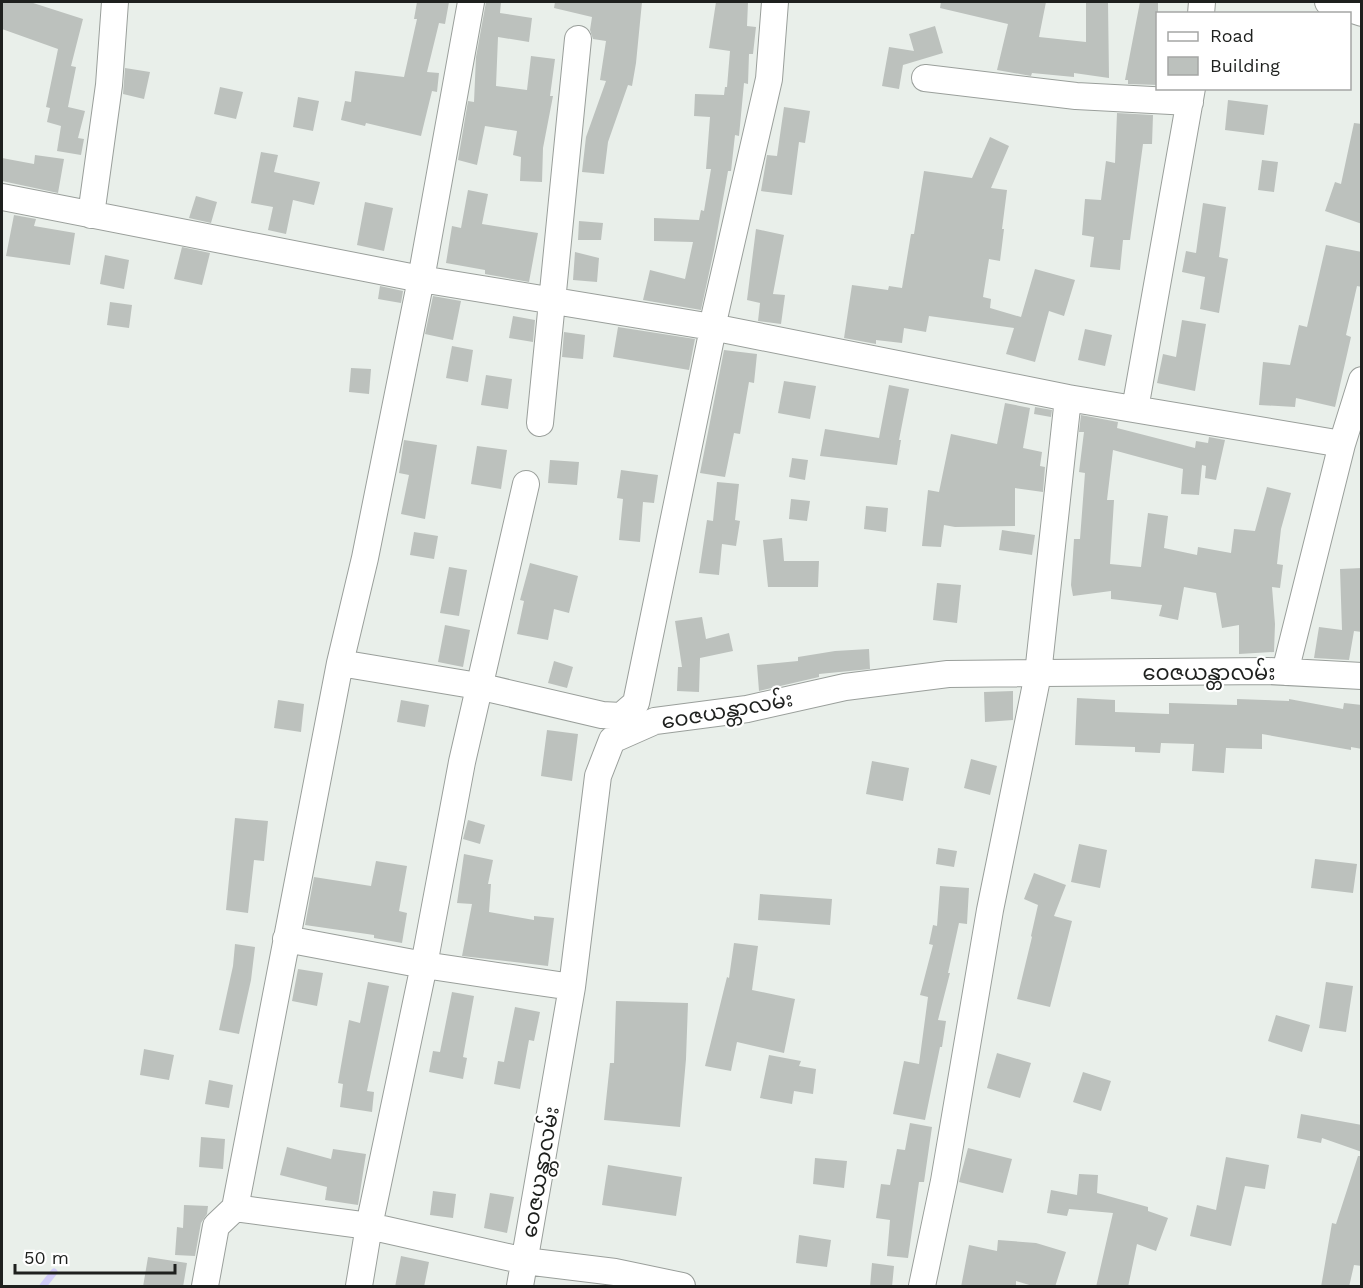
<svg xmlns="http://www.w3.org/2000/svg" width="1363" height="1288" font-family="'Work Sans','Noto Sans Myanmar',sans-serif">
	<style>
		.lines { fill: none; stroke-linecap: round; stroke-linejoin: round }
		.stream { stroke: #d2cdf9; stroke-width: 7 }
		.building { fill: #bcc1bd }
		.minor-casing { stroke: #9a9f9b; stroke-width: 28 }
		.minor { stroke: #fff; stroke-width: 26 }
		.labels { text-anchor: middle; dominant-baseline: central; stroke-width: 4.5; stroke-linejoin: round; paint-order: stroke }
		.street-label { font-size: 21px; fill: #1e201e; stroke: #fff }
	</style>
	<rect width="100%" height="100%" fill="#e9efea"/>
	<g class="lines">
		<path class="stream" d="M43,1286L54,1272"/>
	</g>
	<path class="building" d="M2,2H30L83,19L71,66L76,67L68,107L85,111L78,138L84,139L81,155L57,151L61,126L47,122L50,108L46,107L58,49L2,29Z
		M417,2H449L445,24L439,23L427,72L439,73L437,92L432,91L421,136L366,123L365,126L341,120L345,101L351,102L355,71L404,77L417,19H414Z
		M486,2H501L500,13L532,18L529,42L498,37L496,86L527,90L531,56L555,59L550,96H553L543,148L542,182L520,181L521,157L513,155L517,131L485,126L477,165L458,160L468,101L474,102L476,57Z
		M555,2H642L636,63L632,86L628,85L608,142L604,174L582,172L586,137L606,81L600,80L606,41L593,39L590,30L592,17L554,8Z
		M716,2H748L747,26L756,27L753,54H749L748,84L744,83L739,136L735,135L731,171H728L714,250L701,310L643,300L650,270L685,279L693,242L654,241V218L699,220L701,210L704,211L711,169H706L710,117L694,116L695,94L724,95L725,87H727L730,51L709,48Z
		M941,2H1046L1039,37L1086,42V2H1108L1109,78L1074,73V77L1032,73L1031,76L997,70L1008,24L940,8Z
		M1140,2H1158V85L1128,84V80H1125Z
		M935,26L943,53L903,65L899,89L882,86L889,47L914,51L909,34Z
		M125,68L150,72L144,99L123,94Z
		M220,87L243,92L236,119L214,114Z
		M298,97L319,101L313,131L293,127Z
		M1228,100L1268,105L1264,135L1225,130Z
		M784,107L810,111L805,143L799,142L792,195L761,191L767,155L777,156Z
		M1117,113L1153,115L1152,144H1143L1130,240H1123L1120,270L1090,267L1094,237L1082,235L1085,199L1101,200L1106,161L1115,163Z
		M1354,123L1362,124V224L1325,211L1335,182L1341,184Z
		M990,137L1009,146L991,188L1007,190L1002,229H1004L1000,261L989,259L983,297L991,299L990,308L1021,317L1035,269L1075,280L1064,316L1049,311L1035,362L1006,354L1014,328L929,316L926,332L904,328L902,343L876,340V344L844,338L852,285L888,290L889,286L902,288L911,234H914L924,171L972,178Z
		M261,152L278,155L274,172L320,182L314,205L293,200L286,234L268,230L273,207L251,203Z
		M35,155L64,159L58,193L2,181V158L34,164Z
		M1262,160L1278,162L1274,192L1258,190Z
		M468,190L488,194L482,224L538,233L529,282L485,274V270L446,263L452,226L461,228Z
		M196,196L217,202L211,223L189,218Z
		M365,202L393,208L384,251L357,245Z
		M1203,203L1226,207L1219,257L1228,259L1219,313L1200,309L1205,277L1182,272L1186,251L1196,253Z
		M14,215L36,219L34,226L75,233L70,265L6,256Z
		M579,221L603,223L601,240H578Z
		M756,229L784,235L773,294L785,295L781,324L758,321L760,303L747,300Z
		M1326,245L1362,252V287L1357,286L1346,335L1351,337L1335,407L1296,398L1295,407L1259,405L1263,362L1290,365L1299,325L1307,327Z
		M182,247L210,253L202,285L174,279Z
		M575,252L599,258L597,282L573,280Z
		M105,255L129,260L124,289L100,284Z
		M380,286L403,291L401,303L378,299Z
		M433,296L461,301L453,340L425,334Z
		M110,302L132,305L129,328L107,325Z
		M513,316L535,320L533,342L509,338Z
		M1182,320L1206,324L1195,391L1157,383L1163,354L1176,357Z
		M618,327L695,339L689,370L613,357Z
		M1085,329L1112,335L1105,366L1078,360Z
		M564,332L585,335L583,359L562,357Z
		M452,346L473,350L468,382L446,378Z
		M724,350L757,354L754,383L749,382L740,434L734,433L725,477L700,473Z
		M351,368L371,369L369,394L349,392Z
		M486,375L512,379L508,409L481,405Z
		M784,381L816,386L810,419L778,413Z
		M889,385L909,389L899,440H901L897,465L820,456L825,429L879,438Z
		M1005,403L1030,408L1023,448L1042,452L1040,466L1045,467L1043,492L1015,488V526L955,527L944,525L941,547L922,546L928,490L939,492L951,434L997,444Z
		M1035,407L1052,410L1051,417L1034,414Z
		M1081,415L1118,422L1117,428L1195,448L1196,441L1208,443L1209,437L1225,440L1216,480L1205,478L1206,466L1202,465L1199,495L1181,494L1183,469L1113,450L1107,500H1114L1110,564L1141,567L1148,513L1168,516L1164,548L1197,555L1198,547L1231,553L1234,529L1255,531L1267,487L1291,493L1281,529L1277,564L1283,565L1280,588L1272,587L1275,624L1274,652L1239,654V625L1222,628L1216,593L1184,587L1178,620L1159,616L1162,605L1111,599V591L1073,596L1071,585L1074,539H1080L1085,473L1079,472L1084,432H1079Z
		M404,440L437,445L425,519L401,514L409,475L399,473Z
		M477,446L507,450L501,489L471,484Z
		M792,458L808,460L805,480L789,477Z
		M550,460L579,462L577,485L548,483Z
		M621,470L658,475L654,503L643,502L640,542L619,540L623,499L617,498Z
		M717,482L739,484L735,520L740,521L736,546L722,544L719,575L699,573L707,520L713,521Z
		M791,499L810,501L807,521L789,519Z
		M866,506L888,508L886,532L864,529Z
		M1002,530L1035,535L1032,555L999,550Z
		M414,532L438,536L434,559L410,555Z
		M782,538L784,561H819L818,587H768L763,540Z
		M530,563L578,576L569,613L554,609L548,640L517,634L524,601L520,600Z
		M449,567L467,570L459,616L440,613Z
		M1362,568V632L1354,631L1349,660L1314,658L1319,627L1342,630L1340,569Z
		M937,583L961,585L957,623L933,620Z
		M702,617L706,639L729,633L733,651L700,658L699,692L677,691L678,667H682L675,621Z
		M445,625L470,630L463,667L438,662Z
		M869,649L870,669L819,674V677L759,691L757,665L798,661V657L835,651Z
		M554,661L573,667L567,688L548,683Z
		M1013,691V720L985,722L984,692Z
		M1077,698L1115,700V712L1169,714V703L1237,705V699L1289,701V699L1343,709L1344,703L1362,705V749L1351,747V750L1262,734V749L1226,748L1224,773L1192,771L1194,744L1161,743L1160,753L1135,752V747L1075,745Z
		M278,700L304,704L301,732L274,728Z
		M401,700L429,705L425,727L397,722Z
		M547,730L578,734L572,781L541,776Z
		M971,759L997,766L990,795L964,788Z
		M872,761L909,768L903,801L866,794Z
		M235,818L268,821L264,861L254,860L248,913L226,910Z
		M468,820L485,825L480,844L463,839Z
		M1079,844L1107,850L1100,888L1071,882Z
		M938,848L957,851L954,867L936,864Z
		M464,854L493,860L488,884H491L489,912L534,920V916L554,918L548,966L462,956L472,904L457,903Z
		M1315,859L1357,864L1353,893L1311,888Z
		M376,861L407,866L399,911L407,913L402,943L374,938V935L305,925L314,877L371,886Z
		M1034,873L1066,885L1054,916L1072,921L1050,1007L1017,999L1032,937L1031,936L1038,905L1024,899Z
		M940,886L969,888L967,924L959,923L948,973H950L938,1020L946,1021L942,1047H940L925,1120L893,1114L904,1061L919,1064L928,997L920,995L933,945L929,944L933,925L937,926Z
		M760,894L832,899L830,925L758,920Z
		M734,943L758,946L752,990L795,999L784,1053L737,1042L731,1071L705,1066L727,977L729,978Z
		M235,944L255,947L251,980L239,1034L219,1030L233,966Z
		M298,969L323,973L317,1006L292,1001Z
		M368,982L389,986L367,1091L374,1092L372,1112L340,1107L343,1084L338,1083L349,1020L360,1023Z
		M1326,982L1353,986L1346,1032L1319,1028Z
		M452,992L474,996L463,1057L467,1058L463,1079L429,1072L433,1051L440,1052Z
		M616,1001L688,1003L686,1059L680,1127L604,1120L610,1063H614Z
		M515,1007L540,1012L534,1041L529,1040L520,1089L494,1084L498,1061L504,1062Z
		M1276,1015L1310,1025L1302,1052L1268,1041Z
		M144,1049L174,1055L169,1080L140,1075Z
		M997,1053L1031,1063L1020,1098L987,1088Z
		M769,1055L801,1061L799,1066L816,1069L813,1094L794,1091L792,1104L760,1098Z
		M1083,1072L1111,1081L1101,1111L1073,1102Z
		M209,1080L233,1085L229,1108L205,1104Z
		M1301,1114L1362,1125V1152L1322,1138L1321,1143L1297,1138Z
		M910,1123L932,1127L924,1182H919L908,1258L887,1256L890,1220L876,1218L881,1184L890,1185L897,1149L905,1150Z
		M201,1137L225,1139L223,1169L199,1167Z
		M287,1147L331,1159L333,1149L366,1154L358,1205L325,1200L327,1187L280,1175Z
		M968,1148L1012,1159L1003,1193L959,1182Z
		M1358,1156H1362V1266L1354,1265L1349,1287H1321L1332,1223L1336,1224Z
		M1226,1157L1269,1165L1265,1189L1245,1186L1231,1246L1190,1236L1197,1205L1216,1210Z
		M815,1158L847,1161L844,1188L813,1184Z
		M608,1165L682,1177L676,1216L602,1205Z
		M1079,1174L1098,1175L1097,1193L1148,1207V1211L1168,1218L1156,1251L1137,1244L1128,1287H1096L1113,1213L1069,1209L1067,1216L1047,1213L1051,1190L1077,1195Z
		M433,1191L456,1194L453,1218L430,1215Z
		M490,1193L514,1197L507,1233L484,1228Z
		M184,1205L208,1206L207,1214L201,1223L195,1256L175,1255L177,1227L183,1228Z
		M799,1235L831,1240L827,1267L796,1263Z
		M998,1240L1036,1243L1066,1252L1055,1287H1036L1016,1281V1287H961L969,1245L997,1251Z
		M401,1256L429,1262L424,1287H395Z
		M148,1257L187,1263L183,1287H143Z
		M872,1263L894,1266L892,1287H870Z"/>
	<g class="lines">
		<g class="minor-casing">
			<path id="minor" d="M1328,2L1362,13
				M1201,14L1202,2
				M925,78L1076,96L1190,102
				M2,197L421,279L712,327L1068,398
				M91,215L109,85L115,2
				M1135,409L1192,88
				M540,423L578,39
				M340,663L478,686L602,715L621,716L636,703L711,338L712,327L769,79L775,2
				M1285,672L1342,444L1362,380
				M286,939L424,965L572,987
				M235,1208L340,663L365,558L421,279L471,2
				M205,1286L216,1226L235,1208L369,1226L525,1261L615,1272L682,1286
				M359,1286L369,1226L424,965L462,762L526,484
				M520,1286L572,987L598,776L612,740L655,721L747,709L845,687L948,674L1268,671L1362,676
				M922,1286L944,1181L990,910L1038,674L1068,398L1342,444"/>
		</g>
		<use href="#minor" class="minor"/>
	</g>
	<g class="labels">
		<g class="street-label">
			<text x="1209" y="672">ဝေဇယန္တာလမ်း</text>
			<text transform="translate(727 710) rotate(-10)">ဝေဇယန္တာလမ်း</text>
			<text transform="translate(540 1172) rotate(-80)">ဝေဇယန္တာလမ်း</text>
		</g>
	</g>
	<rect width="1363" height="1288" fill="none" stroke="#1e201e" stroke-width="6"/>
	<rect x="1156" y="12" width="195" height="78" fill="#ffffff" stroke="#a5a6a5" stroke-width="1.5"/>
	<rect x="1168" y="32" width="30" height="9" fill="#ffffff" stroke="#a5a6a5" stroke-width="1.5"/>
	<text x="1210" y="42" font-size="18" fill="#1e201e">Road</text>
	<rect x="1168" y="57" width="30" height="18" fill="#bcc1bd" stroke="#a5a6a5" stroke-width="1.5"/>
	<text x="1210" y="72" font-size="18" fill="#1e201e">Building</text>
	<path d="M15 1264v9h160v-9" fill="none" stroke="#1e201e" stroke-width="3"/>
	<text x="24" y="1264" font-size="18" fill="#1e201e" stroke="#ffffff" stroke-width="4.5" paint-order="stroke">50 m</text>
</svg>
